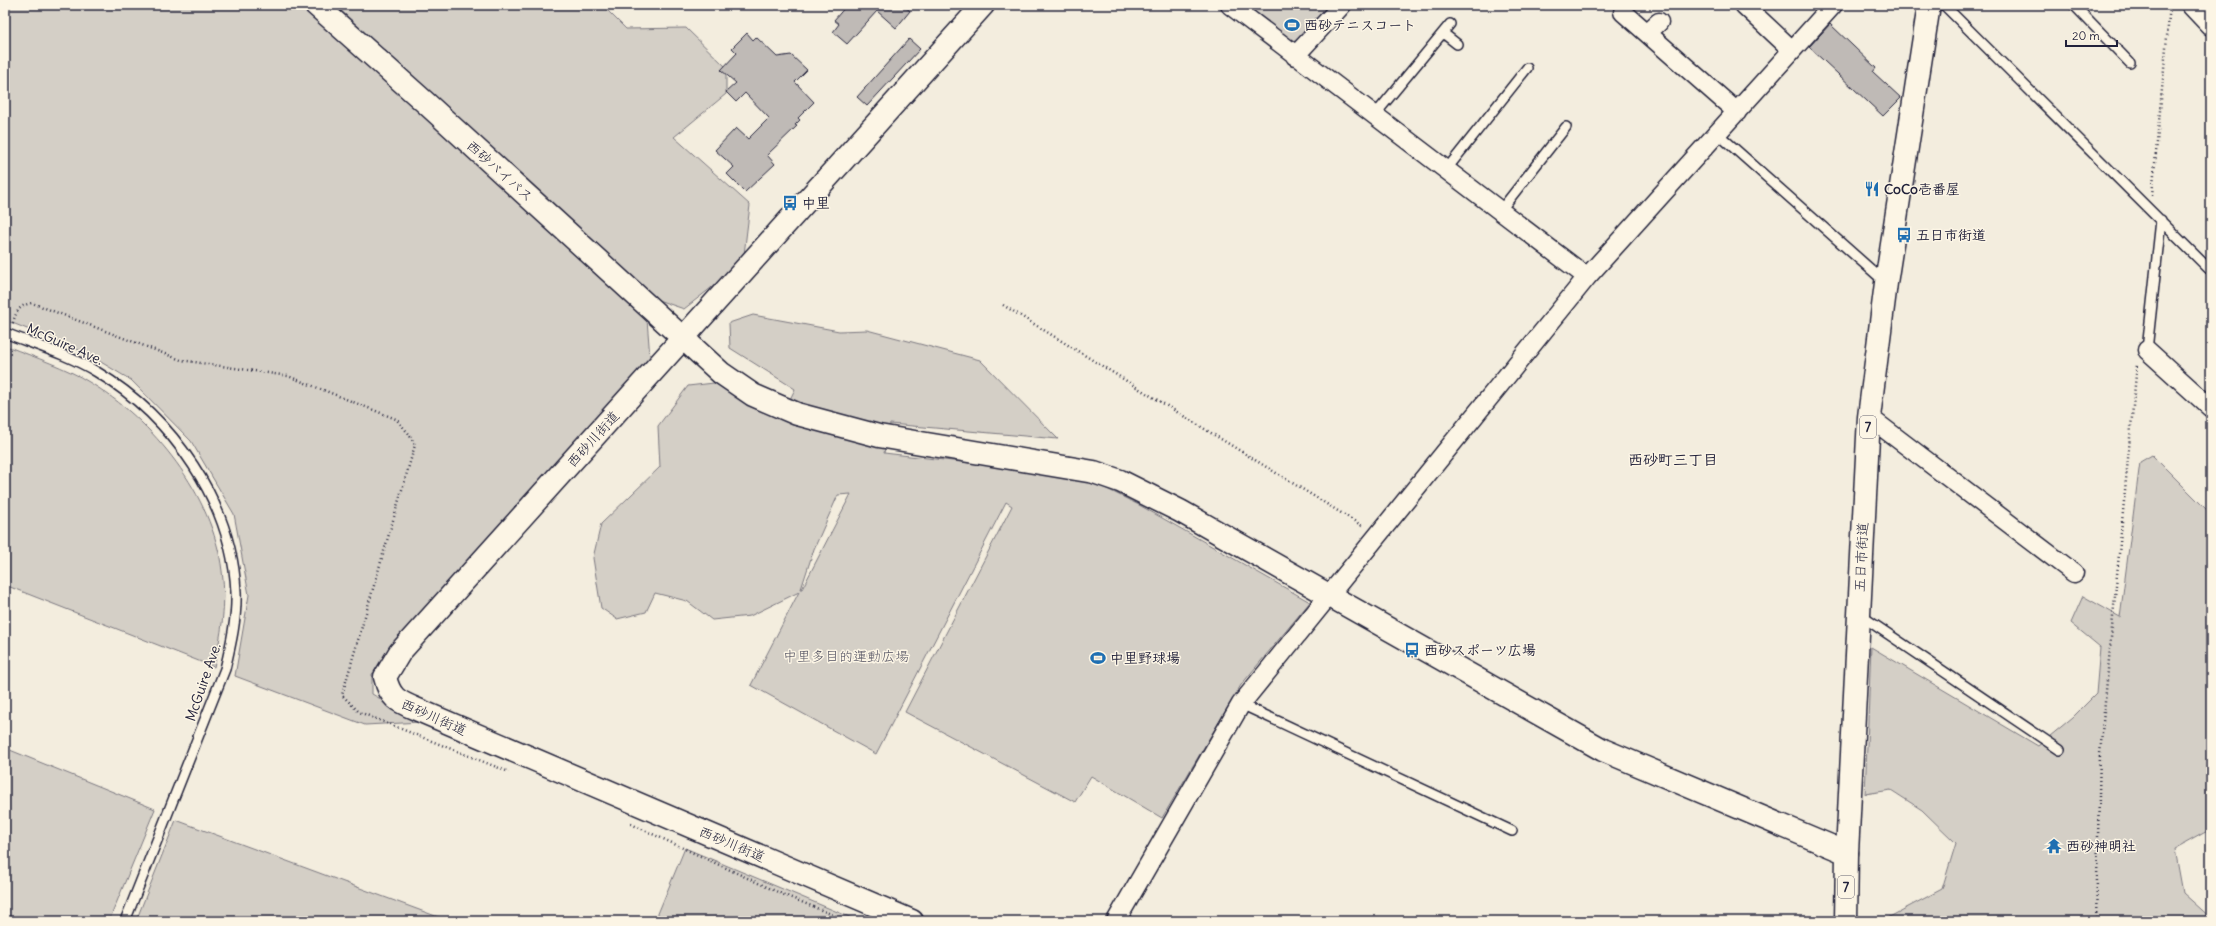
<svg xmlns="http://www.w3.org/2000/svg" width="2216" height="926" font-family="Delius,'Klee One',sans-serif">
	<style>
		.green { fill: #d4cfc6; stroke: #7b7880; fill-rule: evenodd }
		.building { fill: #bfbab6; stroke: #22223b }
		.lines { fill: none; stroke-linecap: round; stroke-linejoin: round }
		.lane-casing { stroke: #22223b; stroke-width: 12 }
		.street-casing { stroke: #22223b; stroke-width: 21 }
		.secondary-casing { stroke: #22223b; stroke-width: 25 }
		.primary-casing { stroke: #22223b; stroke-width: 25 }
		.path { stroke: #22223b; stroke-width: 2.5; stroke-dasharray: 1 3; stroke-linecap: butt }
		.lane { stroke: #fcf5e5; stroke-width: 9 }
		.street { stroke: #fcf5e5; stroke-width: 18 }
		.secondary { stroke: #fcf5e5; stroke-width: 22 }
		.primary { stroke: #fcf5e5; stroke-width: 22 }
		.labels { text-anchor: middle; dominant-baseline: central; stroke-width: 3; stroke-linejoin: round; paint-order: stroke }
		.shield { fill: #fcf5e5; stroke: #63616e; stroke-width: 1 }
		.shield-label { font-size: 13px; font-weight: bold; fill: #22223b }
		.poi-label { font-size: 14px; font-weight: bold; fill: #22223b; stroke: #fcf5e5; text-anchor: start }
		.street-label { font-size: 14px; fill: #22223b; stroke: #fcf5e5 }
		.park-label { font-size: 14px; fill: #575665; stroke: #fcf5e5 }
		.neighbourhood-label { font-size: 15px; font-weight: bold; fill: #22223b; stroke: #fcf5e5 }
	</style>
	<rect width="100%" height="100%" fill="#f3edde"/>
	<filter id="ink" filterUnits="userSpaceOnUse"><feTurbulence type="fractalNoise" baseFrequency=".025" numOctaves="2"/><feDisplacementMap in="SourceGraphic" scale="8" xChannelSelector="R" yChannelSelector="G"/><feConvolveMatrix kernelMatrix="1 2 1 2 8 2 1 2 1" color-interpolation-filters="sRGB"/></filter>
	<g filter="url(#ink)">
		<path class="green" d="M5,5H302L647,319L650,358L372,674V694L421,722L365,725L235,676L249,595L234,514L191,441L131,380L84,352L5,320Z
			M335,5H602L626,29L686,28L726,67V94L674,137L750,205L743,263L684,309L658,300Z
			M1244,5H1334L1296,46Z
			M753,315L839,331L867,330L980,360L1058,439L890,424L884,453L1081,476L1141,506L1310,602L1241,685L1162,818L1091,776L1075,802L905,712L1012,506L1006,502L876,754L751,685L799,592L750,616L712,620L687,601L655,593L646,612L617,619L601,608L593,558L601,524L660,467L658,426L688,386L714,383L782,416L795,389L730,348L729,323ZM851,494L802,589H801L814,549L838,495Z
			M9,347C34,357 67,368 89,382C153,420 213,495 222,571C227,604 221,635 214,667L5,585V348Z
			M2152,455L2211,514L2208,552L2211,554V829L2175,849L2183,893L2211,918V921H1882L1942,889L1956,843L1922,810L1891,790L1865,794L1871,647L2038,746L2073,717L2096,694L2100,647L2071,623L2083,596L2120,617L2140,462Z
			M5,748L155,809L109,921H5Z
			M176,820L449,921H136Z
			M685,848L692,851L859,921H655Z"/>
		<path class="building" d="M847,5H903L910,11L896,28L877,11L847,44L833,32L839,24L834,20Z
			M1830,24L1876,68L1873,72L1901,98L1883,116L1809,47Z
			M747,33L753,40L756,37L777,57L791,55L807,70L795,82L814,102L798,118L800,120L795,125L797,126L767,155L775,164L745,192L727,174L734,167L715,150L736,128L748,139L769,118L745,93L736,102L726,92L736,83L721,70L737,53L732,48Z
			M909,39L920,49L867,106L857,97Z"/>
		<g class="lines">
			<g class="lane-casing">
				<path id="lane" d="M1944,5L2211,271
					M2074,5L2130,63
					M1443,33L1457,44
					M1374,116L1450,24
					M1717,133L1885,282
					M1446,170L1527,68
					M1500,211L1566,127
					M5,333C36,345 69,355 97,372C172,417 232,502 236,592C237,618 231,644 225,669L125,921
					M2147,350L2161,220
					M1860,615L2060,750
					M1241,704L1512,831"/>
			</g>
			<g class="street-casing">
				<path id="street" d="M1230,5L1587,277
					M1744,5L1792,50
					M1623,12L1737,112
					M1647,33L1659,22
					M1295,56L1342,5
					M2147,350L2211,408
					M1869,417L2074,573
					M1116,921L1241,704L1587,277L1833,5"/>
			</g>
			<g class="secondary-casing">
				<path id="secondary" d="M316,5L427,104L721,373L753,395L797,414L879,436L1094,472L1120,481L1180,511L1603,750L1847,853
					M2193,5L2211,24
					M912,921L416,709C397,701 390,698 385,677L400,652L983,5"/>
			</g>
			<g class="primary-casing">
				<path id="primary" d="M1846,921L1847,853L1869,417L1886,283L1929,5"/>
			</g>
			<path class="path" d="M2152,195L2170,5
				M1003,305L1364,527
				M13,323C16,311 20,305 32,303L181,360L288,376L396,419L409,434L415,445L342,695L359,712L509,772
				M631,824L782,894L848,921
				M2096,921L2100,754L2137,364"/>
			<use href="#lane" class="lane"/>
			<use href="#street" class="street"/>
			<use href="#secondary" class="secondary"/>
			<use href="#primary" class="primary"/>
		</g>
	</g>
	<defs>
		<g id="stadium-bare" transform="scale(1.2)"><path d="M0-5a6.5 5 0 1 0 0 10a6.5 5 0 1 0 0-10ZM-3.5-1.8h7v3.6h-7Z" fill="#1f6fb2" stroke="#fcf5e5" stroke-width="2.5" paint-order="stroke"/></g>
		<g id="restaurant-bare" transform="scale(1.2)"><path d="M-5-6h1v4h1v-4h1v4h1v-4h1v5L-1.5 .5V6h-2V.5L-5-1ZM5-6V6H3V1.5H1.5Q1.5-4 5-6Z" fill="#1f6fb2" stroke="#fcf5e5" stroke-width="2.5" paint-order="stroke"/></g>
		<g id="bus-bare" transform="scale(1.2)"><path d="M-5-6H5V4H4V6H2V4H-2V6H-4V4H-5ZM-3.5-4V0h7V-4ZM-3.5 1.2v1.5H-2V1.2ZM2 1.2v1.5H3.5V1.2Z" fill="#1f6fb2" stroke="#fcf5e5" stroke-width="2.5" paint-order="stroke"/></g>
		<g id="temple-bare" transform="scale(1.2)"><path d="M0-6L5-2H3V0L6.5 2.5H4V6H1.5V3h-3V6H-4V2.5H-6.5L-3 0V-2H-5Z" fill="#1f6fb2" stroke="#fcf5e5" stroke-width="2.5" paint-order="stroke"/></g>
	</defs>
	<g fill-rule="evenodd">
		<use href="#stadium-bare" x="1292" y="25"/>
		<use href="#restaurant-bare" x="1872" y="189"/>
		<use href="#bus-bare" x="790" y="203"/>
		<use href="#bus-bare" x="1904" y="235"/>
		<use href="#bus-bare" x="1412" y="650"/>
		<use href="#stadium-bare" x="1098" y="658"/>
		<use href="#temple-bare" x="2054" y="846"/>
	</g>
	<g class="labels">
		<g class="shield">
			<rect x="1860" y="416" width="16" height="22" rx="3"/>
			<rect x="1838" y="876" width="16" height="22" rx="3"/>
		</g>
		<g class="shield-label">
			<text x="1868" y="427">7</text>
			<text x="1846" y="887">7</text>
		</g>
		<g class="poi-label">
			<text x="1304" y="25">西砂テニスコート</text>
			<text x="1884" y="189">CoCo壱番屋</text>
			<text x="802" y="203">中里</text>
			<text x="1916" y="235">五日市街道</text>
			<text x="1424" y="650">西砂スポーツ広場</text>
			<text x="1110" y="658">中里野球場</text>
			<text x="2066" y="846">西砂神明社</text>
		</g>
		<g class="street-label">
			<text transform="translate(500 171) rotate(42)">西砂バイパス</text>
			<text transform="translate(65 344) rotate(24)">McGuire Ave.</text>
			<text transform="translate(593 439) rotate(-48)">西砂川街道</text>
			<text transform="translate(1861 557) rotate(-87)">五日市街道</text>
			<text transform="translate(203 682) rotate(-71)">McGuire Ave.</text>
			<text transform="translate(434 717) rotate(24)">西砂川街道</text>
			<text transform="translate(732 844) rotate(23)">西砂川街道</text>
		</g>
		<g class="park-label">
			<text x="846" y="656">中里多目的運動広場</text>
		</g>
		<g class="neighbourhood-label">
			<text x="1673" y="459">西砂町三丁目</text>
		</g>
	</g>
	<rect width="2216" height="926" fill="none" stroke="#fcf5e5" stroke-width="20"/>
	<rect x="10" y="10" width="2196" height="906" fill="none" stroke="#22223b" stroke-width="1.5" filter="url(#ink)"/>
	<path d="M2066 40v6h51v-6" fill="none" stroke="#22223b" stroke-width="2"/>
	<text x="2072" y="40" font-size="12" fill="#22223b" stroke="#fcf5e5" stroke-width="3" paint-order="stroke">20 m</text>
</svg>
